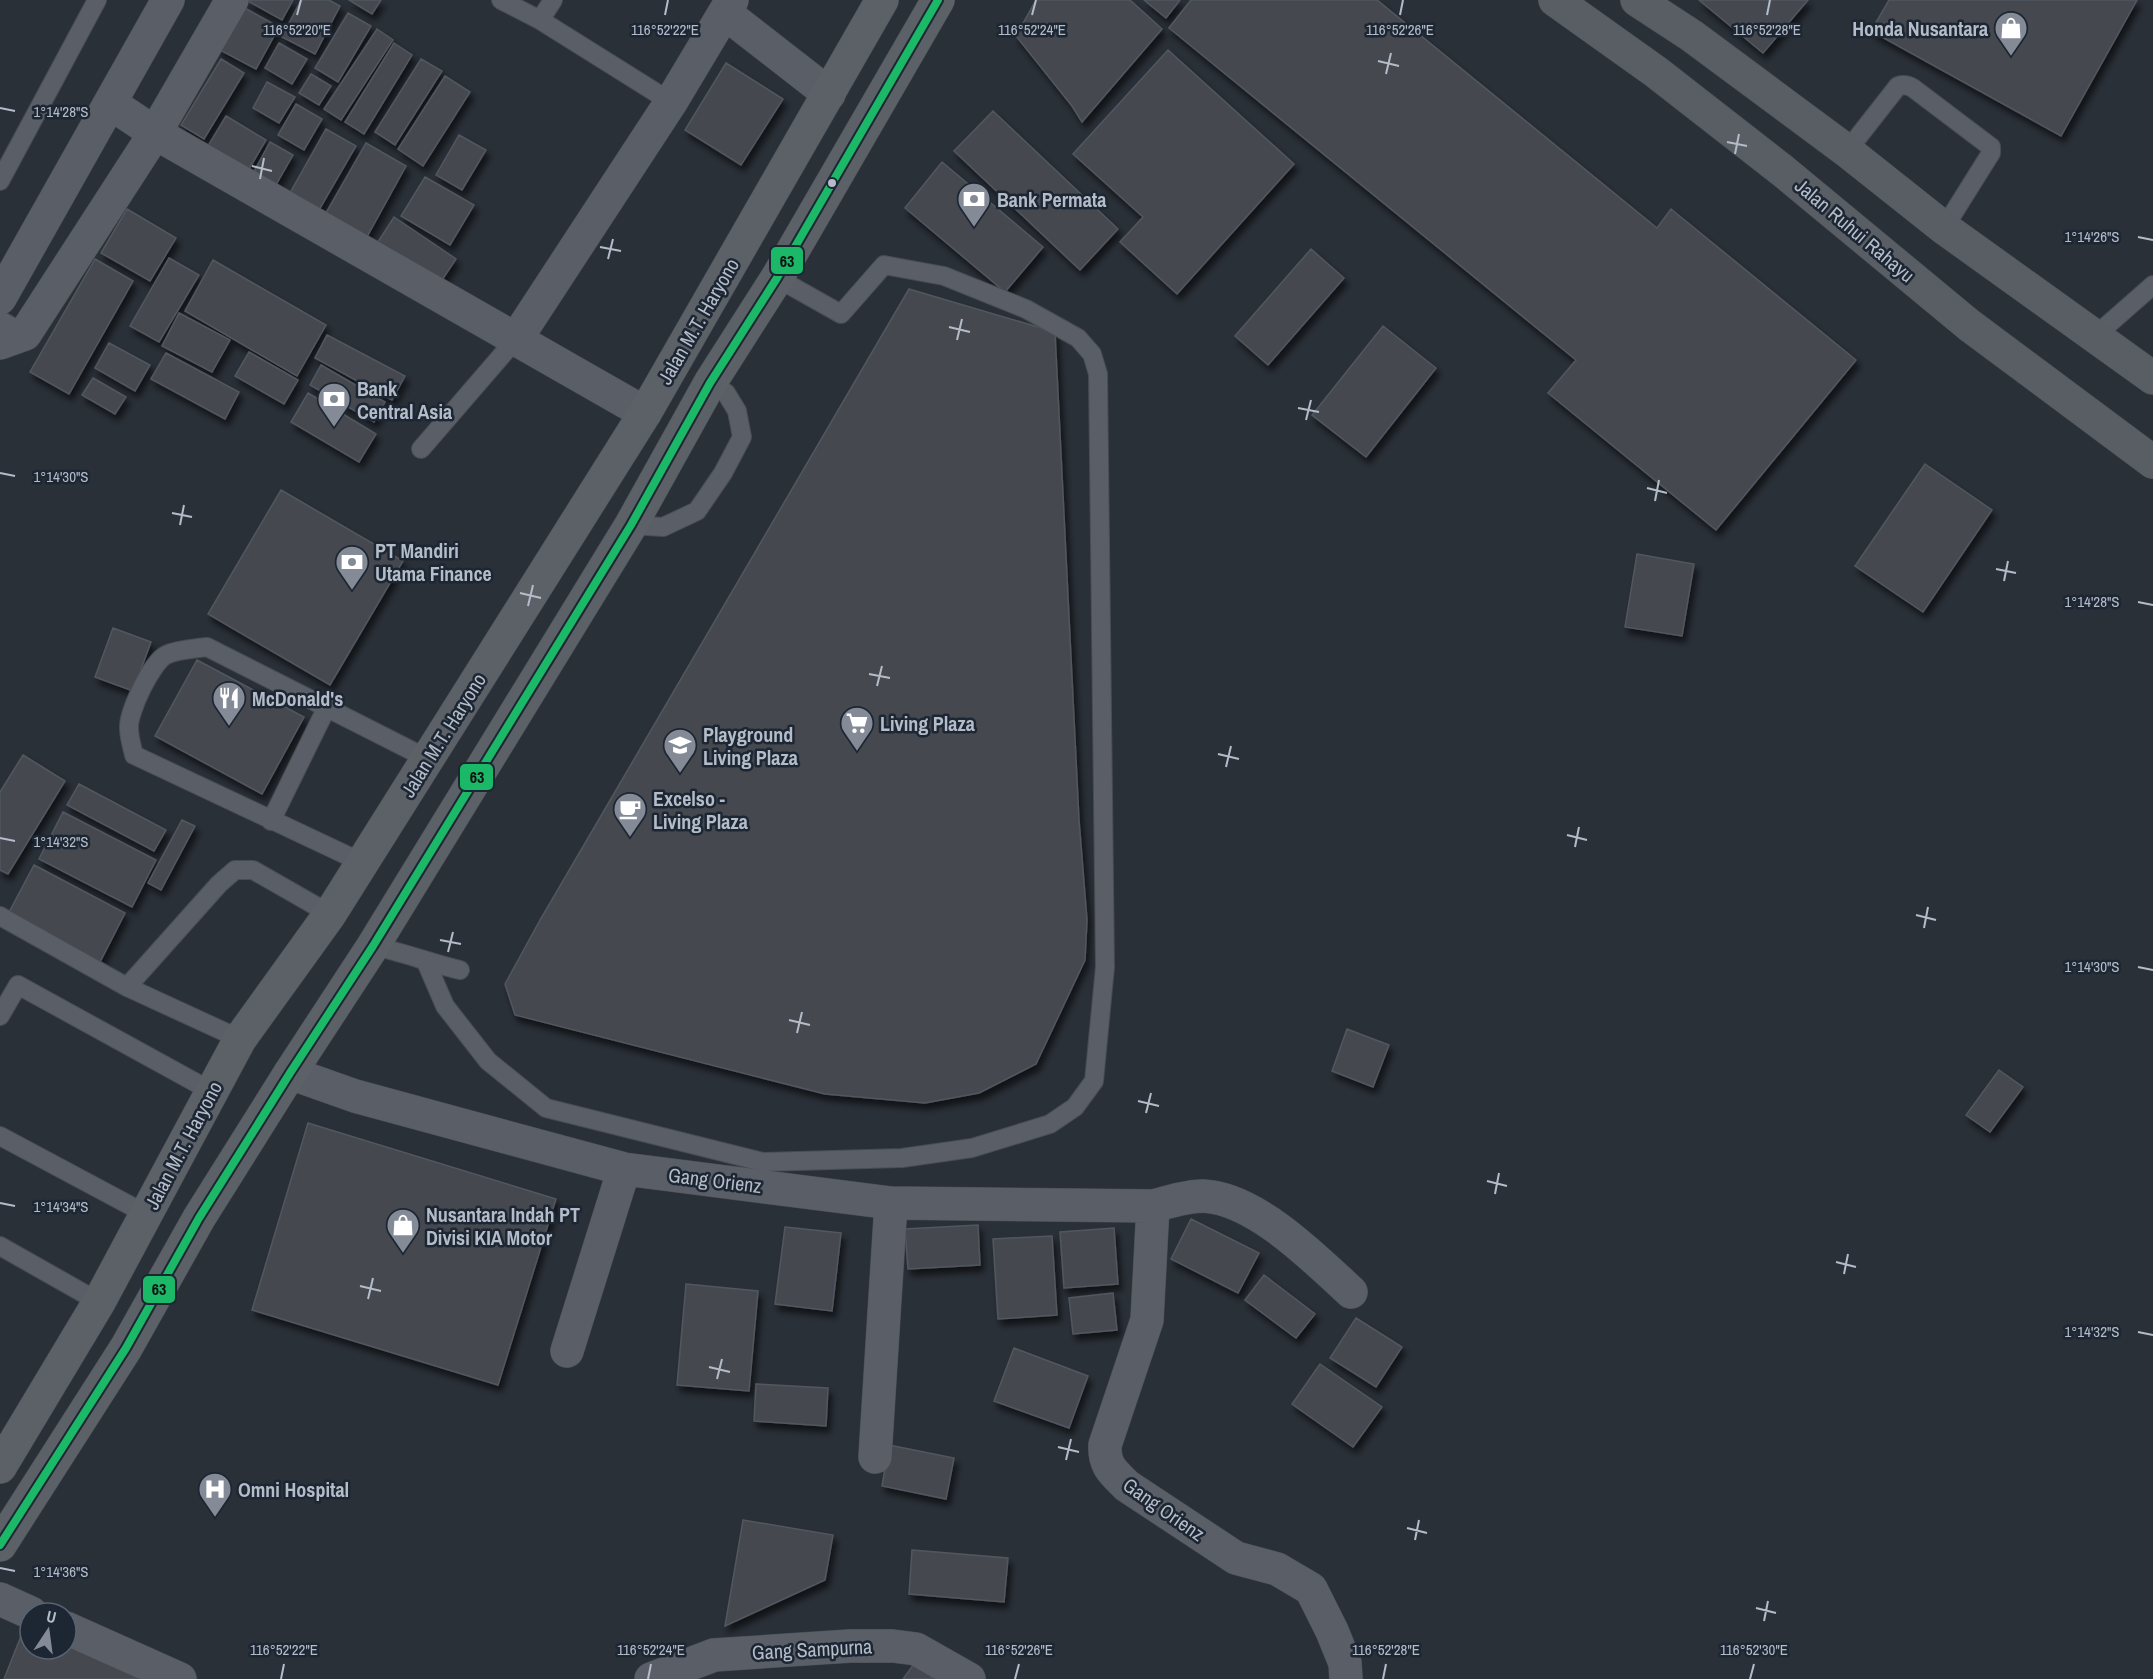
<svg xmlns="http://www.w3.org/2000/svg" width="2153" height="1679" font-family="'Archivo Narrow',sans-serif">
	<style>
		.building { fill: #444950; stroke: #52575f; stroke-width: 1.5; filter: url(#shadow) }
		.lines { fill: none; stroke-linecap: round; stroke-linejoin: round }
		.lane-casing { stroke: #484c53; stroke-width: 20 }
		.street-casing { stroke: #484c53; stroke-width: 34 }
		.secondary-casing { stroke: #484c53; stroke-width: 34 }
		.primary-casing { stroke: #484c55; stroke-width: 34 }
		.lane { stroke: #5a5e66; stroke-width: 18 }
		.street { stroke: #5a5e66; stroke-width: 33 }
		.secondary { stroke: #595d64; stroke-width: 33 }
		.primary { stroke: #5c6168; stroke-width: 33 }
		.bus-1-casing { stroke: #1d2633; stroke-width: 12 }
		.bus-1 { stroke: #1ab867; stroke-width: 8 }
		.ticks { fill: none; stroke: #b4bcc9; stroke-width: 2 }
		.bus-dot { fill: #b4bcc9; stroke: #1d2633; stroke-width: 2 }
		.labels { text-anchor: middle; dominant-baseline: central; stroke-width: 5; stroke-linejoin: round; paint-order: stroke }
		.poi-label { font-size: 20px; font-weight: bold; fill: #b4bcc9; stroke: #1d2633; text-anchor: start }
		.street-label { font-size: 20px; fill: #b4bcc9; stroke: #1d2633 }
		.ticks-label { font-size: 15px; text-anchor: middle; fill: #b4bcc9; stroke: #1d2633; stroke-width: 5; stroke-linejoin: round; paint-order: stroke }
		.line-badge { stroke: #1d2633; stroke-width: 2 }
		.pale-badge-label { font-size: 16px; text-anchor: middle; font-weight: bold; fill: #111 }
	</style>
	<defs>
		<filter id="shadow"><feDropShadow dx="3.5" dy="6" stdDeviation="3" flood-color="#0009"/></filter>
	</defs>
	<rect width="100%" height="100%" fill="#2a3038"/>
	<path class="building" d="M246,0H293L282,20Z
		M301,0H329L340,6L315,54L282,37Z
		M349,0H381L372,14Z
		M1036,0H1130L1162,29L1082,122L1072,106L1016,36Z
		M1144,0H1180L1166,18Z
		M1191,0H1377L1657,228L1671,209L1856,360L1716,530L1548,393L1576,360L1169,28Z
		M1699,0H1808L1763,53Z
		M1889,0H2137L2061,136L1871,31Z
		M241,6L279,27L256,69L218,49Z
		M348,13L371,26L338,82L315,68Z
		M377,29L393,40L341,120L324,109Z
		M279,43L307,59L292,84L265,68Z
		M394,43L412,55L364,134L345,122Z
		M1168,50L1294,164L1177,294L1120,242L1143,217L1073,154Z
		M221,59L244,73L204,139L181,125Z
		M421,59L442,71L395,145L375,132Z
		M726,63L783,99L741,165L685,130Z
		M311,74L331,86L319,105L299,93Z
		M445,76L470,92L423,166L398,149Z
		M267,82L295,97L279,123L253,108Z
		M296,104L322,119L304,150L278,135Z
		M993,111L1118,229L1080,270L954,151Z
		M226,116L266,140L245,176L205,151Z
		M326,129L356,146L315,217L286,200Z
		M459,135L486,150L462,190L436,175Z
		M270,142L293,155L273,190L251,177Z
		M366,143L406,166L363,244L322,220Z
		M942,162L1043,247L1005,292L905,208Z
		M425,177L474,205L450,245L401,216Z
		M127,209L176,238L150,281L101,253Z
		M394,217L456,259L436,289L374,248Z
		M1311,249L1344,278L1268,365L1235,336Z
		M169,258L199,275L159,342L130,326Z
		M95,259L133,281L69,394L30,372Z
		M213,260L326,325L297,376L185,311Z
		M909,289L1055,332L1079,820L1087,920L1085,960L1036,1064L979,1093L925,1103L825,1094L515,1015L505,984L540,920Z
		M179,313L230,340L212,372L162,346Z
		M1383,326L1436,368L1366,457L1312,415Z
		M327,335L405,376L392,400L315,358Z
		M109,343L150,365L135,391L95,368Z
		M249,352L298,380L284,404L235,376Z
		M166,353L239,392L225,419L151,379Z
		M321,365L385,402L374,422L310,385Z
		M93,378L126,397L115,414L82,395Z
		M308,393L376,434L359,462L291,422Z
		M1925,464L1992,510L1923,612L1855,566Z
		M281,490L403,561L330,685L208,614Z
		M1637,554L1694,564L1682,636L1625,627Z
		M113,628L151,642L133,691L95,677Z
		M197,660L304,717L262,794L155,736Z
		M23,755L65,781L8,874L0,870V792Z
		M79,784L166,830L154,851L67,805Z
		M63,812L156,860L132,907L39,859Z
		M182,820L195,826L161,890L148,883Z
		M34,865L125,913L98,966L6,918Z
		M1347,1029L1389,1045L1373,1087L1332,1071Z
		M1999,1070L2023,1087L1990,1132L1966,1115Z
		M308,1123L556,1199L498,1385L252,1310Z
		M1191,1219L1259,1253L1238,1293L1171,1259Z
		M978,1225L980,1265L908,1269L905,1229Z
		M785,1227L841,1233L832,1311L775,1304Z
		M1114,1228L1118,1284L1064,1288L1060,1232Z
		M1052,1236L1057,1315L998,1319L993,1239Z
		M1264,1275L1315,1314L1296,1338L1245,1300Z
		M686,1284L758,1291L749,1391L677,1385Z
		M1113,1293L1117,1330L1073,1334L1069,1298Z
		M1356,1318L1402,1347L1376,1387L1330,1358Z
		M1014,1348L1088,1376L1069,1428L994,1401Z
		M1320,1364L1382,1407L1353,1447L1292,1404Z
		M756,1384L828,1388L826,1426L754,1421Z
		M889,1445L954,1458L946,1499L882,1486Z
		M743,1520L833,1535L825,1580L725,1626Z
		M912,1550L1008,1558L1004,1602L909,1594Z
		M25,1626L30,1627V1649H66V1642L160,1679H4Z
		M914,1664L934,1679H903Z"/>
	<g class="lines">
		<g class="lane-casing">
			<path id="lane" d="M501,0L540,20L671,102
				M540,20L553,0
				M1847,151L1898,86C1904,84 1908,85 1913,88L1991,147V153L1944,228
				M0,181L97,0
				M0,320L25,334
				M2095,336L2153,285
				M421,449L516,339
				M631,525L663,527L697,511L723,473L742,437L737,411L726,393L710,383
				M271,821L327,707
				M361,862L134,755C132,747 129,737 129,728C128,712 152,662 166,655C178,649 193,649 207,647L428,759
				M0,916L127,987L240,1039
				M373,946C403,952 430,963 460,970
				M426,962L445,1006L488,1061L546,1108L763,1162L902,1158L972,1148L1050,1124L1075,1107L1094,1081L1105,967L1098,374L1092,354L1078,338L1026,309L944,276L884,265L841,314L777,278
				M127,987L219,884L235,870H253L330,914
				M0,1016L18,985L211,1091
				M0,1136L146,1214
				M0,1246L99,1302"/>
		</g>
		<g class="street-casing">
			<path id="street" d="M725,13L829,94
				M110,103L155,133L645,413
				M0,298L168,0
				M516,339L671,102L732,0
				M0,343L25,334L155,133L232,0
				M290,1073L355,1096L624,1169L891,1203L1153,1206C1169,1202 1186,1196 1203,1196C1255,1198 1314,1258 1351,1292
				M1153,1206L1147,1320L1105,1445C1104,1466 1113,1472 1127,1486L1236,1558L1277,1569L1311,1589L1332,1631L1345,1663L1346,1679
				M567,1351L624,1169
				M875,1457L891,1203
				M0,1599L31,1613
				M66,1628L180,1679
				M651,1679L714,1655L850,1646H893L916,1649L969,1679"/>
		</g>
		<g class="secondary-casing">
			<path id="secondary" d="M1555,0L1656,72L1783,171L1969,325L2153,462
				M1637,0L1692,36L1847,151L1944,228L2153,378"/>
		</g>
		<g class="primary-casing">
			<path id="primary" d="M0,1467L99,1302L240,1039L330,914L645,413L882,0
				M0,1545L126,1348L199,1218L290,1073L373,946L631,525L710,383L777,278L938,0"/>
		</g>
		<use href="#lane" class="lane"/>
		<use href="#street" class="street"/>
		<use href="#secondary" class="secondary"/>
		<use href="#primary" class="primary"/>
		<g class="bus-1-casing">
			<path id="bus-1" d="M0,1545L126,1348L199,1218L290,1073L373,946L631,525L710,383L777,278L938,0"/>
		</g>
		<use href="#bus-1" class="bus-1"/>
	</g>
	<path class="ticks" d="M297,15L301,0M665,15L668,0M1032,15L1036,0M1400,15L1403,0M1767,15L1770,0M1378,61L1399,66M1386,74L1391,53M0,108L15,111M1727,142L1747,146M1735,154L1739,134M252,166L272,171M260,179L264,158M2138,237L2153,240M600,247L621,251M608,259L613,239M949,327L970,332M957,340L962,319M1298,408L1319,412M1306,420L1311,400M0,473L15,476M1647,488L1667,493M1655,501L1659,480M172,513L192,517M180,525L184,505M1996,569L2016,573M2004,581L2008,561M520,593L541,598M2138,602L2153,605M528,606L533,585M869,674L890,678M877,686L882,666M1218,754L1239,759M1226,767L1231,746M1567,835L1587,840M0,838L15,841M1575,847L1579,827M1916,915L1936,920M1924,928L1928,907M440,940L461,944M448,952L453,932M2138,967L2153,970M789,1020L810,1025M797,1033L802,1012M1138,1101L1159,1106M1146,1113L1151,1093M1487,1181L1507,1186M1495,1194L1499,1173M0,1203L15,1206M1836,1262L1856,1267M1844,1274L1848,1254M360,1286L381,1291M368,1299L373,1278M2138,1332L2153,1335M709,1367L730,1372M717,1379L722,1359M1058,1447L1079,1452M1066,1460L1071,1439M1407,1528L1427,1533M1415,1540L1419,1520M0,1568L15,1571M1756,1608L1776,1613M1764,1621L1768,1601M281,1679L284,1664M648,1679L651,1664M1015,1679L1019,1664M1383,1679L1386,1664M1750,1679L1754,1664"/>
	<defs>
		<g id="shop-pin" transform="scale(1.725)"><path d="M0 17L-7.5 6A9.5 9.5 0 1 1 7.5 6Z" fill="#848b96" stroke="#1d2633"/><path d="M-5-2.5h2.3a2.7 3.5 0 0 1 5.4 0H5L5.5 6h-11ZM-1.5-2.5h3a1.5 2.3 0 0 0-3 0Z" fill="#fff"/></g>
		<g id="bank-pin" transform="scale(1.725)"><path d="M0 17L-7.5 6A9.5 9.5 0 1 1 7.5 6Z" fill="#848b96" stroke="#1d2633"/><path d="M-6-4H6V4H-6ZM0-2.3a2.3 2.3 0 1 0 0 4.6a2.3 2.3 0 1 0 0-4.6Z" fill="#fff"/></g>
		<g id="restaurant-pin" transform="scale(1.725)"><path d="M0 17L-7.5 6A9.5 9.5 0 1 1 7.5 6Z" fill="#848b96" stroke="#1d2633"/><path d="M-5-6h1v4h1v-4h1v4h1v-4h1v5L-1.5 .5V6h-2V.5L-5-1ZM5-6V6H3V1.5H1.5Q1.5-4 5-6Z" fill="#fff"/></g>
		<g id="supermarket-pin" transform="scale(1.725)"><path d="M0 17L-7.5 6A9.5 9.5 0 1 1 7.5 6Z" fill="#848b96" stroke="#1d2633"/><path d="M-6-5.5h2.5l.6 2H6L4.5 2H-2.5L-4.4-4H-6ZM-1.5 3.2a1.3 1.3 0 1 0 .1 0ZM3 3.2a1.3 1.3 0 1 0 .1 0Z" fill="#fff"/></g>
		<g id="school-pin" transform="scale(1.725)"><path d="M0 17L-7.5 6A9.5 9.5 0 1 1 7.5 6Z" fill="#848b96" stroke="#1d2633"/><path d="M0-5L7-2L0 1L-7-2ZM-4 1L0 2.5L4 1V4Q0 6-4 4Z" fill="#fff"/></g>
		<g id="cafe-pin" transform="scale(1.725)"><path d="M0 17L-7.5 6A9.5 9.5 0 1 1 7.5 6Z" fill="#848b96" stroke="#1d2633"/><path d="M-5.5-4.5H6V0H3Q3 3.5 0 3.5H-2.5Q-5.5 3.5-5.5 0ZM3-3.2v2h1.7v-2ZM-6 4.5H4V6H-6Z" fill="#fff"/></g>
		<g id="hospital-pin" transform="scale(1.725)"><path d="M0 17L-7.5 6A9.5 9.5 0 1 1 7.5 6Z" fill="#848b96" stroke="#1d2633"/><path d="M-5-5h3v3.5h4V-5h3V5h-3V1.5h-4V5h-3Z" fill="#fff"/></g>
	</defs>
	<g fill-rule="evenodd">
		<use href="#shop-pin" x="2011" y="28"/>
		<use href="#bank-pin" x="974" y="199"/>
		<use href="#bank-pin" x="334" y="399"/>
		<use href="#bank-pin" x="352" y="562"/>
		<use href="#restaurant-pin" x="229" y="698"/>
		<use href="#supermarket-pin" x="857" y="723"/>
		<use href="#school-pin" x="680" y="745"/>
		<use href="#cafe-pin" x="630" y="809"/>
		<use href="#shop-pin" x="403" y="1225"/>
		<use href="#hospital-pin" x="215" y="1489"/>
	</g>
	<circle class="bus-dot" cx="832" cy="183" r="5"/>
	<g class="labels">
		<g class="poi-label">
			<text x="1988" y="28" text-anchor="end">Honda Nusantara</text>
			<text x="997" y="199">Bank Permata</text>
			<text x="357" y="388">Bank<tspan x="357" dy="23">Central Asia</tspan></text>
			<text x="375" y="550">PT Mandiri<tspan x="375" dy="23">Utama Finance</tspan></text>
			<text x="252" y="698">McDonald's</text>
			<text x="880" y="723">Living Plaza</text>
			<text x="703" y="734">Playground<tspan x="703" dy="23">Living Plaza</tspan></text>
			<text x="653" y="798">Excelso -<tspan x="653" dy="23">Living Plaza</tspan></text>
			<text x="426" y="1214">Nusantara Indah PT<tspan x="426" dy="23">Divisi KIA Motor</tspan></text>
			<text x="238" y="1489">Omni Hospital</text>
		</g>
		<g class="street-label">
			<text transform="translate(1855 230) rotate(40)">Jalan Ruhui Rahayu</text>
			<text transform="translate(698 321) rotate(-60)">Jalan M.T. Haryono</text>
			<text transform="translate(443 735) rotate(-58)">Jalan M.T. Haryono</text>
			<text transform="translate(183 1145) rotate(-62)">Jalan M.T. Haryono</text>
			<text transform="translate(715 1180) rotate(7)">Gang Orienz</text>
			<text transform="translate(1164 1509) rotate(35)">Gang Orienz</text>
			<text transform="translate(812 1649) rotate(-3)">Gang Sampurna</text>
		</g>
	</g>
	<g class="ticks-label">
		<text x="297" y="35">116°52'20"E</text>
		<text x="665" y="35">116°52'22"E</text>
		<text x="1032" y="35">116°52'24"E</text>
		<text x="1400" y="35">116°52'26"E</text>
		<text x="1767" y="35">116°52'28"E</text>
		<text x="61" y="117">1°14'28"S</text>
		<text x="2092" y="242">1°14'26"S</text>
		<text x="61" y="482">1°14'30"S</text>
		<text x="2092" y="607">1°14'28"S</text>
		<text x="61" y="847">1°14'32"S</text>
		<text x="2092" y="972">1°14'30"S</text>
		<text x="61" y="1212">1°14'34"S</text>
		<text x="2092" y="1337">1°14'32"S</text>
		<text x="61" y="1577">1°14'36"S</text>
		<text x="284" y="1655">116°52'22"E</text>
		<text x="651" y="1655">116°52'24"E</text>
		<text x="1019" y="1655">116°52'26"E</text>
		<text x="1386" y="1655">116°52'28"E</text>
		<text x="1754" y="1655">116°52'30"E</text>
	</g>
	<g class="line-badge">
		<rect x="770" y="246" width="34" height="29" rx="6" fill="#1ab867"/>
		<rect x="459" y="763" width="35" height="28" rx="6" fill="#1ab867"/>
		<rect x="142" y="1275" width="34" height="29" rx="6" fill="#1ab867"/>
	</g>
	<g class="pale-badge-label">
		<text x="787" y="267">63</text>
		<text x="477" y="783">63</text>
		<text x="159" y="1295">63</text>
	</g>
	<g transform="translate(48 1631) rotate(13)"><circle r="28" fill="#1d2633" stroke="#59626f" stroke-width="1.5"/>
	<path d="M0-4.5L10 22L0 15L-10 22Z" fill="#848b96"/>
	<text y="-9" font-size="16" font-weight="bold" text-anchor="middle" fill="#b4bcc9">U</text>
	</g>
</svg>
